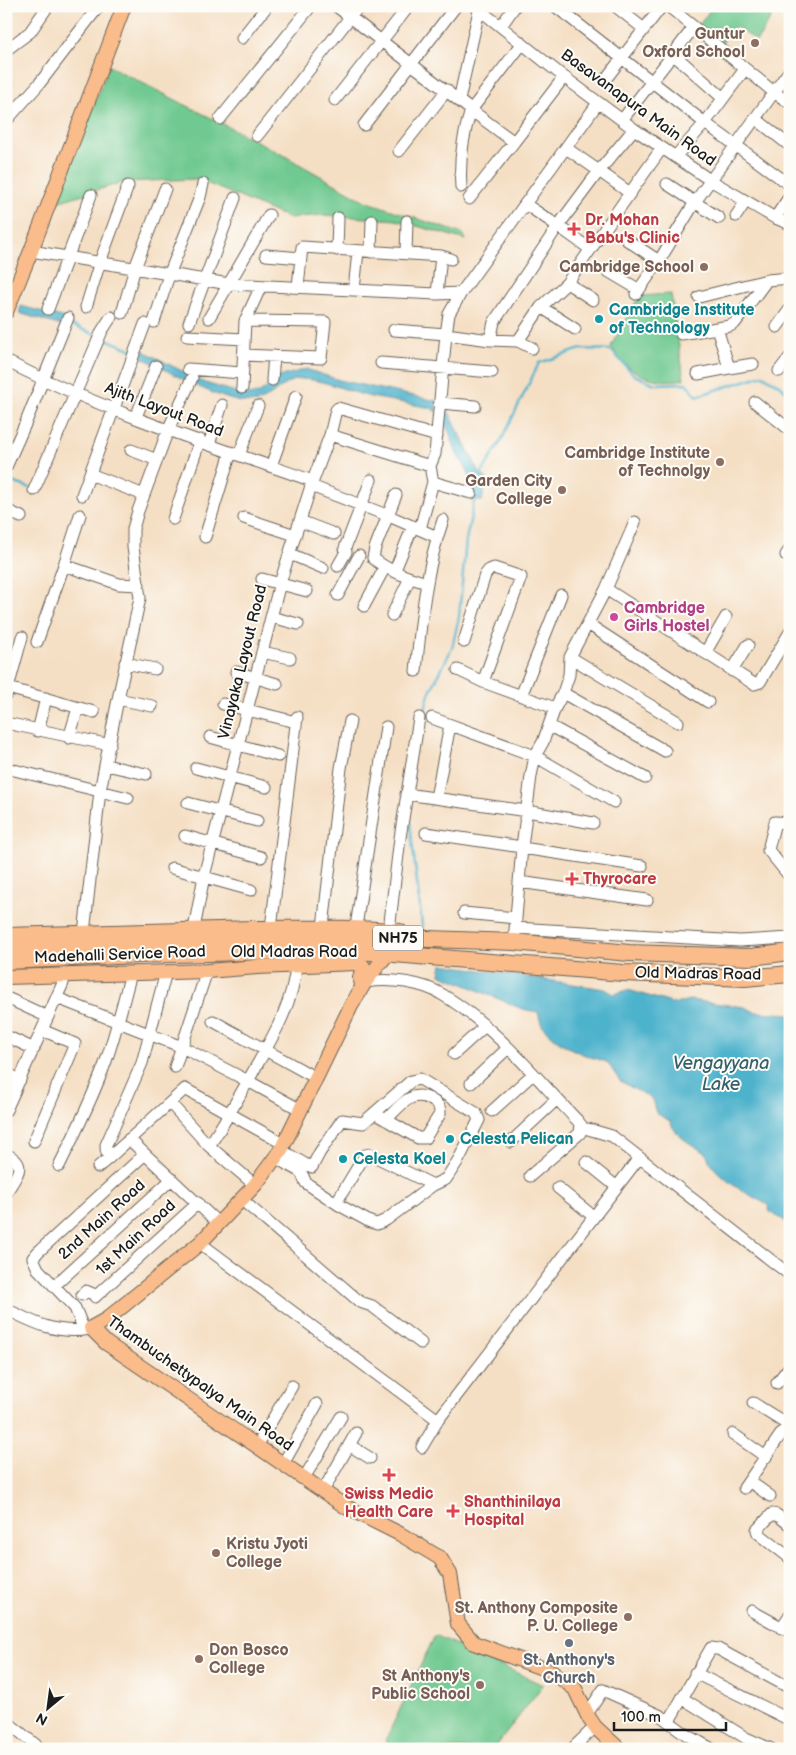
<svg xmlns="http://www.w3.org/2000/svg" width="796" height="1755" font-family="'Balsamiq Sans',sans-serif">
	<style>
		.green { fill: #70c990; stroke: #467256 }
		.water { fill: #4db2cc; stroke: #346774 }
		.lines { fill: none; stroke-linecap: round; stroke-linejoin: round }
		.stream { stroke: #4db2cc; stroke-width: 2.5 }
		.minor-casing { stroke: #686057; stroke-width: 13 }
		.major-casing { stroke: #686057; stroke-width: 16 }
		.highway-casing { stroke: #686057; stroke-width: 18 }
		.minor { stroke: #fff; stroke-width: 11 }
		.major { stroke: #f9bc8a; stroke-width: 14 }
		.highway { stroke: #f9bc8a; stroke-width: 16 }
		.education-dot { fill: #8d6e63; stroke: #fdfcf7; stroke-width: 2 }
		.health-dot { fill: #e0444e; stroke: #fdfcf7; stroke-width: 2 }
		.culture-dot { fill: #0f9aa8; stroke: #fdfcf7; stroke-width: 2 }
		.hotel-dot { fill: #d1479c; stroke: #fdfcf7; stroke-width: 2 }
		.worship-dot { fill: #6b7280; stroke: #fdfcf7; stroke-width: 2 }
		.labels { text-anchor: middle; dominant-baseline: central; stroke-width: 4; stroke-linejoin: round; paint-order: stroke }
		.shield { fill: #fdfcf7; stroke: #605f5e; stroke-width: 1 }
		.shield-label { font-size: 15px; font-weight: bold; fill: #1c1c1c }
		.education-label { font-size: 16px; font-weight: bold; fill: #785e54; stroke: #fdfcf7; text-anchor: end }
		.street-label { font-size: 16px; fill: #1c1c1c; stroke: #fdfcf7 }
		.health-label { font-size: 16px; font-weight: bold; fill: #be3a42; stroke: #fdfcf7; text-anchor: start }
		.culture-label { font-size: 16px; font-weight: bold; fill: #0d838f; stroke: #fdfcf7; text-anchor: start }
		.hotel-label { font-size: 16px; font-weight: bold; fill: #b23c85; stroke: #fdfcf7; text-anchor: start }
		.worship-label { font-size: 16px; font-weight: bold; fill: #5b616d; stroke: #fdfcf7 }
		.water-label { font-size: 18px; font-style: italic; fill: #32606b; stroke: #fdfcf7 }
	</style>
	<rect width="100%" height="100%" fill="#fdfcf7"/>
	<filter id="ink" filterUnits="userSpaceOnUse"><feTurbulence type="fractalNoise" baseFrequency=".02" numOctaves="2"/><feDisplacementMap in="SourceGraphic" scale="10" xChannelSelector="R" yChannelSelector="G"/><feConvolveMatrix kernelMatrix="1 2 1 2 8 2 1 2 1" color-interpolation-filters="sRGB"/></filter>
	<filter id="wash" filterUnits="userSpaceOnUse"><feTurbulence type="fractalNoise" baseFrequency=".0096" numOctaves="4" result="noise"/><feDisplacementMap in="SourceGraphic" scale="20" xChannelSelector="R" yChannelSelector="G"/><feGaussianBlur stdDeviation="1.12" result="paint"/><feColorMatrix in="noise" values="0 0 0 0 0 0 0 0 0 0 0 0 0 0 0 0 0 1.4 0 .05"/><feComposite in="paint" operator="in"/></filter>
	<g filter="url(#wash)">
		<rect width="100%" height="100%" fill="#f5dfc4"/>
		<path class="green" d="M713,6H778L757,41L735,26L719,46L697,28Z
			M109,66L276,151L365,201L463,234L466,240L396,220L323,215L289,218L197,179L124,182L57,202Z
			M671,294L684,379C653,385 626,373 611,346L639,296Z
			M435,1635L543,1685L494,1749H396L385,1741Z"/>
		<path class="water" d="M21,306L66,318L62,326L19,313Z
			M138,348L205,383L246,395L260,393L279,377L306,369L339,380L437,401L436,412L431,408C411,404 391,401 371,397C349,392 323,379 301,379C284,379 273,398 257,402C230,409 162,367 135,354Z
			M442,406L449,412L479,472L487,479L482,501L472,500L473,491L468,471L457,455L449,432L442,417Z
			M442,964L605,989L614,994L628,990L675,1004L689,1000L745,1007L755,1012L790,1014V1224L770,1212L768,1205C746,1193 714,1178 706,1153C693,1145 675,1137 670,1121L656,1113L652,1099L620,1081L607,1062C584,1056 559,1046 543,1027C540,1023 539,1016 538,1012L522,1009L440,974Z"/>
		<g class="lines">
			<path class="stream" d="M69,324L96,335
				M103,338L133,350
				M480,476L501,441L539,363L581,349L611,350L634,375L655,384L686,383L697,396L763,375L781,386L790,395
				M6,480L30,488
				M423,718L429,694L452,648L459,617L466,540L475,497
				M409,815L423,933"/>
		</g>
	</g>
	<g filter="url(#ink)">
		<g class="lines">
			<g class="minor-casing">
				<path id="minor" d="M336,6L471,110C463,135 459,160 461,187
					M475,6L564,77L634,129L710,180L775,218L790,224
					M555,6L705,123L790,185
					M615,6L644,29
					M668,6L775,93L790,103
					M501,26L515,6
					M242,38L267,6
					M522,44L471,110L514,142L564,77
					M6,50L30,32L48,6
					M673,54L723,98
					M608,76L662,6
					M335,100L409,6
					M459,100L480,6
					M755,118L790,146
					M220,119L311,6
					M622,120L694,27
					M6,121L39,84L99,6
					M364,125L456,6
					M257,136L359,6
					M566,148L599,171L634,129
					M399,151L447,90
					M675,157L705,123L745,69
					M667,184L719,218
					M630,193L662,148
					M469,199L514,142
					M525,204L598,103
					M736,216L746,201
					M775,218L790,196
					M627,240L659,261
					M337,250L338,218
					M31,251L229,284L437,294L461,293L449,314L446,334L394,330
					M371,252L372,221
					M406,254L407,221
					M266,255L301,258
					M606,270L638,289
					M567,283L593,300
					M298,287L302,247L441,256L451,259
					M354,290L358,251
					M437,294L441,256
					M636,294L659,261L695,202L790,70
					M699,297L767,280
					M86,307L100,262L128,186
					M541,307L575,329
					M48,309L91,195
					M122,313L135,268L165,189
					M209,318L269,215
					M154,322L169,275L200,197L203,184
					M189,323L235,198
					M777,327L790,309
					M681,334L717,328
					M187,336L244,339
					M490,340L494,322L558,226L590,249
					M518,341L532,348
					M243,355L321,358L325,322L245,321
					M6,361C104,411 210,445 313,481
					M381,363L492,372
					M729,368L753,364
					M188,369L242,373
					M779,371L790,357
					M698,374L729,368L717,328L730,326L735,323L767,280L790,278
					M272,380L274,356
					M242,388L245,321L261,286
					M755,402L790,430
					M440,403L475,406
					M136,417L156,366
					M330,435L430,466L433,482L471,493
					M209,444L222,405
					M131,450L157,460
					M239,455L258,406
					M271,466L296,396
					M430,466L435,454L446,334L490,340L518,341L541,307L567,283L630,193L599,171L558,226L525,204L461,293
					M6,467L26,422L68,318
					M90,474L144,495
					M311,486L389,516L437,537
					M34,490L102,331L111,317
					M82,495L145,324
					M396,495L375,548L373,558C387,571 409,578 427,583
					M6,510L21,517
					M244,518L295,535
					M173,519L200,440
					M300,521L334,534
					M420,529L433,482
					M205,537L231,452
					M790,549L786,555L790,557
					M290,554L323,568
					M64,565L80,515
					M338,566L346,552L345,548L371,480
					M395,570L413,526
					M262,579L307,591
					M606,589L754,684L760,682L790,632
					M338,595L359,556
					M364,606L385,567
					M392,615L410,578
					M271,617L298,624
					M588,624L708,702
					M37,642L64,565L119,584L139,585
					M464,642L485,575L489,570L494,568L521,577L483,682
					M262,652L290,658
					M705,653L726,617
					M570,657L678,722
					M125,663L155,669
					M458,670L483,682L555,708
					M416,671C421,620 426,568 443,520
					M732,671L748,645
					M236,672L277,684
					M8,688L94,712
					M563,693L665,751
					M6,695L22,637
					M521,696L561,595
					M118,699L152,706
					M223,704L296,722
					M432,718L535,756L614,802
					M6,723L110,745
					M550,726L645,778
					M38,731L46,698
					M210,737L278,756
					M69,738L78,708
					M106,765L146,774
					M6,768L128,798
					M196,768L266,787
					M406,794L527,811L593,823
					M436,798L450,725
					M188,803L257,821
					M790,823L775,822L768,850L790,877
					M426,833L522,847
					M185,836L261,857
					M522,848L642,866
					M172,868L251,890
					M519,882L647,900
					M464,913L516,918
					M323,927L341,768L350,721
					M356,927L386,727
					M271,928L297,717
					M515,928L740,941L790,938
					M194,929L204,876L280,583L311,486L330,435L336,410L338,408L437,436
					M389,930L400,838L419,718
					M84,933L100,791L118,699L140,598L133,547V529L138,511L168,430L192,378
					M514,942L522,847L531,776L535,756L543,742L555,708L563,693L569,675L570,657L606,589L635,522
					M166,972L142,1063L106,1145C106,1151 106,1153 110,1157L185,1089L284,1144
					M365,982C390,978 422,982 443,995C495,1026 535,1077 577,1120L581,1125L580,1133L530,1176
					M57,998L182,1047L248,1081L301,1110
					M9,999L48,1017
					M213,1021L316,1078
					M6,1036L34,1049
					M454,1054L485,1026
					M175,1067L207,971
					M6,1073L20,1080
					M471,1083L508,1048
					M170,1103L209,1146L255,1185
					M6,1110L63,983L64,974
					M492,1111L533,1074
					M374,1113L418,1138H425L440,1114C440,1107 439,1105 433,1101C412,1087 400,1106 386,1120
					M588,1129L612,1136L790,1275
					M129,1139L218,1223
					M34,1141L75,1044L42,1030
					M511,1142L557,1099
					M209,1146C225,1122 239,1097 253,1072C272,1038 293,1005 296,965
					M6,1154C29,1165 16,1175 6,1193
					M276,1158L301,1172L306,1183L339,1205L370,1222L377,1224L386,1220L433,1185L446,1179L459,1159L479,1120L476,1113L420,1079L411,1081L363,1123L342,1120L320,1152L312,1167L305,1164L281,1150
					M586,1162L617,1187
					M59,1166C76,1132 93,1097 106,1061C116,1032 123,1003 131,973
					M98,1167L110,1157
					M558,1188L593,1216
					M241,1199L360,1302L372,1306L421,1343
					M336,1203L365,1155L370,1154L433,1185
					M200,1243L438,1420
					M54,1286L172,1179
					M82,1295L86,1291L93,1294L95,1297L198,1203
					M6,1309C34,1323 58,1335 90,1329
					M84,1330L75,1308L38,1269L33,1258L38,1252L145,1154
					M777,1383L790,1366
					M753,1403L790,1426
					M733,1434L766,1457
					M349,1445L370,1458
					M257,1446L292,1386
					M422,1447L438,1420L639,1158
					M283,1464L317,1404
					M304,1478L341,1417
					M749,1481L770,1496
					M744,1488L790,1421
					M323,1491L356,1433
					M790,1525L777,1515L772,1514L757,1530L758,1533L790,1558
					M752,1611L790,1632
					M781,1628L790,1615
					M695,1673L790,1720
					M682,1698L746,1738L771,1749
					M587,1714L603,1690L661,1716L687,1735L712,1749
					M6,1721L36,1745
					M669,1721L711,1648L718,1649L790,1688
					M572,1749L595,1727"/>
			</g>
			<g class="major-casing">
				<path id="major" d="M6,312L31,251L124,6
					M6,935C88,933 170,930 253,928C302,928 351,926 400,931
					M388,953L365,982L351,1006L281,1150L255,1185L200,1243L107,1319L91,1328L106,1343L346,1507L400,1534L440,1558L450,1574L458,1624L474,1643L553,1672L575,1689L589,1718L595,1727L619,1749
					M6,977L207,971L257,967L356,963L363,966L360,978L361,981L365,982"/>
			</g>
			<g class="highway-casing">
				<path id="highway" d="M6,948L190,941L372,937L514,942L629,953L751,957L790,952
					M6,961L139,955L318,950L370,952L623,973L745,978L790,974"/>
			</g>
			<use href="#minor" class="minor"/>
			<use href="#major" class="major"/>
			<use href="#highway" class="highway"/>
		</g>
	</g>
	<g class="education-dot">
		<circle cx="755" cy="43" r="5"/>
		<circle cx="704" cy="267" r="5"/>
		<circle cx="720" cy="462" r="5"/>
		<circle cx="562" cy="490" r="5"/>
		<circle cx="216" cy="1553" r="5"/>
		<circle cx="628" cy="1617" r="5"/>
		<circle cx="199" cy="1659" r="5"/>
		<circle cx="480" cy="1685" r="5"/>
	</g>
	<g class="health-dot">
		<path d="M571.5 221.5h5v5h5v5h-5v5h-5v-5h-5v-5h5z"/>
		<path d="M569.5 871.5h5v5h5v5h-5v5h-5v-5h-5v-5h5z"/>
		<path d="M386.5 1467.5h5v5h5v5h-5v5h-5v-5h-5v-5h5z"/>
		<path d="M450.5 1503.5h5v5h5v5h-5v5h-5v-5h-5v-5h5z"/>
	</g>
	<g class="culture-dot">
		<circle cx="599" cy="319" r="5"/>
		<circle cx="450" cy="1139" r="5"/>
		<circle cx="343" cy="1159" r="5"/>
	</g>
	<circle class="hotel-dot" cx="614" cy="617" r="5"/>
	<circle class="worship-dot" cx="569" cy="1643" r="5"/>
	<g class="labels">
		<rect class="shield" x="373" y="925.5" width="50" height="25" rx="4"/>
		<g class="shield-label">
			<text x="398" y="938">NH75</text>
		</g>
		<g class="education-label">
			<text x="745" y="34">Guntur<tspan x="745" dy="18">Oxford School</tspan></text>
			<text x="694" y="267">Cambridge School</text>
			<text x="710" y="453">Cambridge Institute<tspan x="710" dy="18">of Technolgy</tspan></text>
			<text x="552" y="481">Garden City<tspan x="552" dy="18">College</tspan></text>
			<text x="226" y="1544" text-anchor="start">Kristu Jyoti<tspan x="226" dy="18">College</tspan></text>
			<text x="618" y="1608">St. Anthony Composite<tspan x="618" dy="18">P. U. College</tspan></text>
			<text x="209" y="1650" text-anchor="start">Don Bosco<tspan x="209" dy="18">College</tspan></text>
			<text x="470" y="1676">St Anthony's<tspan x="470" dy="18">Public School</tspan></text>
		</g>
		<g class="street-label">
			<text transform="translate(638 108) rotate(36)">Basavanapura Main Road</text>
			<text transform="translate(164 410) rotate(21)">Ajith Layout Road</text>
			<text transform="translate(243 662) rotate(-76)">Vinayaka Layout Road</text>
			<text x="294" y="952">Old Madras Road</text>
			<text transform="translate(120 955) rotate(-2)">Madehalli Service Road</text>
			<text transform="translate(698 974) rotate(1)">Old Madras Road</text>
			<text transform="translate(102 1220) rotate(-42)">2nd Main Road</text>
			<text transform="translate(136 1238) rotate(-43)">1st Main Road</text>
			<text transform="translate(200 1384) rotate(35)">Thambuchettypalya Main Road</text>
		</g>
		<g class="health-label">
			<text x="585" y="220">Dr. Mohan<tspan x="585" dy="18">Babu's Clinic</tspan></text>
			<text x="583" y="879">Thyrocare</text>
			<text x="389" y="1494" text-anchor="middle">Swiss Medic<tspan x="389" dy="18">Health Care</tspan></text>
			<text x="464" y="1502">Shanthinilaya<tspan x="464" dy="18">Hospital</tspan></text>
		</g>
		<g class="culture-label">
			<text x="609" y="310">Cambridge Institute<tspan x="609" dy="18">of Technology</tspan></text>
			<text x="460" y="1139">Celesta Pelican</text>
			<text x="353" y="1159">Celesta Koel</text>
		</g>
		<g class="hotel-label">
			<text x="624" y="608">Cambridge<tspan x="624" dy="18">Girls Hostel</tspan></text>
		</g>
		<g class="worship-label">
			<text x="569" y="1660">St. Anthony's<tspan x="569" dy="18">Church</tspan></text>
		</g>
		<g class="water-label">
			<text x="721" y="1063">Vengayyana<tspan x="721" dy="21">Lake</tspan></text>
		</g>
	</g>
	<rect width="796" height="1755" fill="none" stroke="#fdfcf7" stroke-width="25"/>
	<g transform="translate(48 1708) rotate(209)" stroke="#fdfcf7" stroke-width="4" paint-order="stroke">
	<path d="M0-4L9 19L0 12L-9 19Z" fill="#1c1c1c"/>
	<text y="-8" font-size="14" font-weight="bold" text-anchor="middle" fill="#1c1c1c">N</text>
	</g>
	<path d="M614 1722v8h112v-8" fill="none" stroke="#1c1c1c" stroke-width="2.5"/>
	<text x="621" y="1722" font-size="15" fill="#1c1c1c" stroke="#fdfcf7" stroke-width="4" paint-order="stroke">100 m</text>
</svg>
